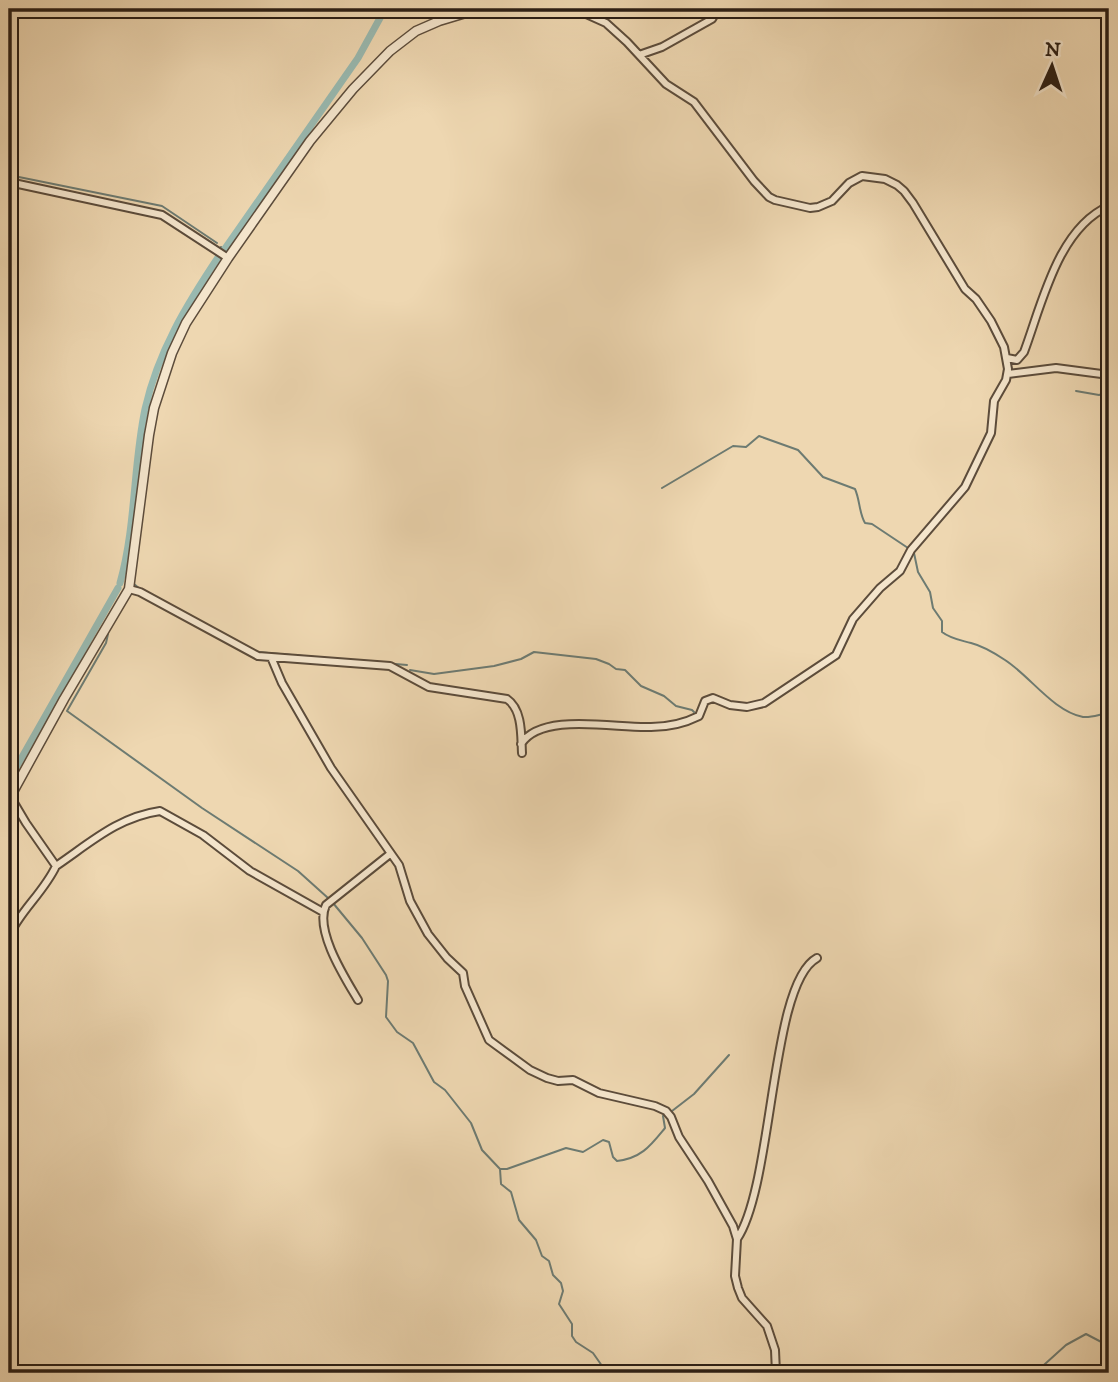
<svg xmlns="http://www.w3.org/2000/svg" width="1118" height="1382" font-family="'IM FELL DW Pica',serif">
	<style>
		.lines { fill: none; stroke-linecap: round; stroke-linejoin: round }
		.stream { stroke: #6d7b72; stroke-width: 2 }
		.canal { stroke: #99b9b0; stroke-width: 7 }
		.minor-casing { stroke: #5c4c3b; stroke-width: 10 }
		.tertiary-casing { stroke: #5c4c3b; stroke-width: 11 }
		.minor { stroke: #f4e5cc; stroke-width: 6 }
		.tertiary { stroke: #f4e5cc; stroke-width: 8 }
	</style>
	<rect width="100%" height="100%" fill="#eed7b1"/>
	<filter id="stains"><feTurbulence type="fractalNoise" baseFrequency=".00286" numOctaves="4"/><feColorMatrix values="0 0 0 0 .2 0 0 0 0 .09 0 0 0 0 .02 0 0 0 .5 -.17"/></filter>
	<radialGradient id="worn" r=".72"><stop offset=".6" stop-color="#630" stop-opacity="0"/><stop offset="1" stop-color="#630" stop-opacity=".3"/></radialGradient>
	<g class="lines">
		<path class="stream" d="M9,175L162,206L217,243
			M221,247L224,250
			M1076,391L1099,395L1109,392
			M662,488L733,446L746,447L759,436L798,450L823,477L855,489C860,500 859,513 865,523L872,524L908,548
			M914,553L918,572L930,592L933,608L942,621V632C951,639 960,640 971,643C983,646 996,654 1005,660C1030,676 1053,711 1083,717C1092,718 1100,714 1109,713
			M134,584L140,589
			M154,596L257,652L407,665
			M108,634L106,643L67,711L202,808L298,871L328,898
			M410,670L434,674L494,666L521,659L534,652L596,659L609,664L616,669L625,670L641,686L664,696L676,706L692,710L695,713
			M333,903L362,938L386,975L388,981L386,1017L397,1032L413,1043L434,1082L445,1090L471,1123L482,1150L500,1169L501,1184L511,1192L519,1220L536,1240L542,1256L549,1261L553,1275L561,1283L563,1291L559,1304L572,1324V1336L576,1342L593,1353L607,1373
			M672,1111L694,1094L729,1055
			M500,1169H507L566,1148L583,1152L603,1140L609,1142L613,1157L617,1161C642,1158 651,1145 665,1128L663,1116L665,1115
			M1035,1373L1066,1345L1086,1334L1109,1346"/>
		<path class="canal" d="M224,250L358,58L385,9
			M120,583C136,526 133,466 145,409C158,351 187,304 219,256
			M9,780L118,588"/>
		<g class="minor-casing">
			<path id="minor" d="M639,55L662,47L712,19L718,9
				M9,182L162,215L228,258
				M1007,358L1017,360L1024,352C1042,304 1058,228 1109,206
				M1008,374L1056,368L1109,375
				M129,589L140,592L258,656L390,666L429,687L507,699C523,710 521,737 522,753
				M271,657L282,683L331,768L399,865L410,901L428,934L447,958L463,973L465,986L489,1040L530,1070L547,1078L558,1081L573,1080L599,1093L655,1106L666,1111L671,1117L679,1137L708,1181L733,1226L737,1239L735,1276L738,1288L742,1298L767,1326L775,1350L776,1373
				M521,744C542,711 618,729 651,727C667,727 685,723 699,716L705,701L713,698L730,705L747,707L764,703L836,655L853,619L880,588L900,571L911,550L965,487L991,433L994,401L1006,380L1008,369L1004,347L991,321L976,299L965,289L913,203L904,191L897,185L885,179L862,176L849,183L832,201L818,207L810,208L775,200L769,197L754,181L694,102L666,84L627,42L606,23L575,9
				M56,866C90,843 118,817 160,811L203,835L250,871L323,912
				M9,936C20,911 44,892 56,866L26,823L10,796
				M358,1000C345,978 314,930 326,905L390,854
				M9,1089L13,1201L9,1208
				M737,1239C774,1184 770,983 817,958"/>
		</g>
		<g class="tertiary-casing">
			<path id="tertiary" d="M9,799L64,699L129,589L149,435L154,408L172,353L186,323L228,258L310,141L353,89L390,51L416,31L439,21L479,9"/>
		</g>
		<use href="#minor" class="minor"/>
		<use href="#tertiary" class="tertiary"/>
	</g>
	<rect width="1118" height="1382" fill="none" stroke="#eed7b1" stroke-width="35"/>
	<rect x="10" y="10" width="1097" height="1361" fill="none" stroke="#2b1e14" stroke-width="3.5"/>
	<rect x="18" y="18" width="1083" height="1347" fill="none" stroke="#2b1e14" stroke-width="2"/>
	<g transform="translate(1052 66) rotate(3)" stroke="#f4e5cc" stroke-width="5" paint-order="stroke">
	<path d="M0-5L12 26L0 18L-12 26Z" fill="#2b1e14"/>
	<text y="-10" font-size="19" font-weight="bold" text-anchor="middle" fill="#2b1e14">N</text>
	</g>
	<rect width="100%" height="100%" filter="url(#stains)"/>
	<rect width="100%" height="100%" fill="url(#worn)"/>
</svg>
